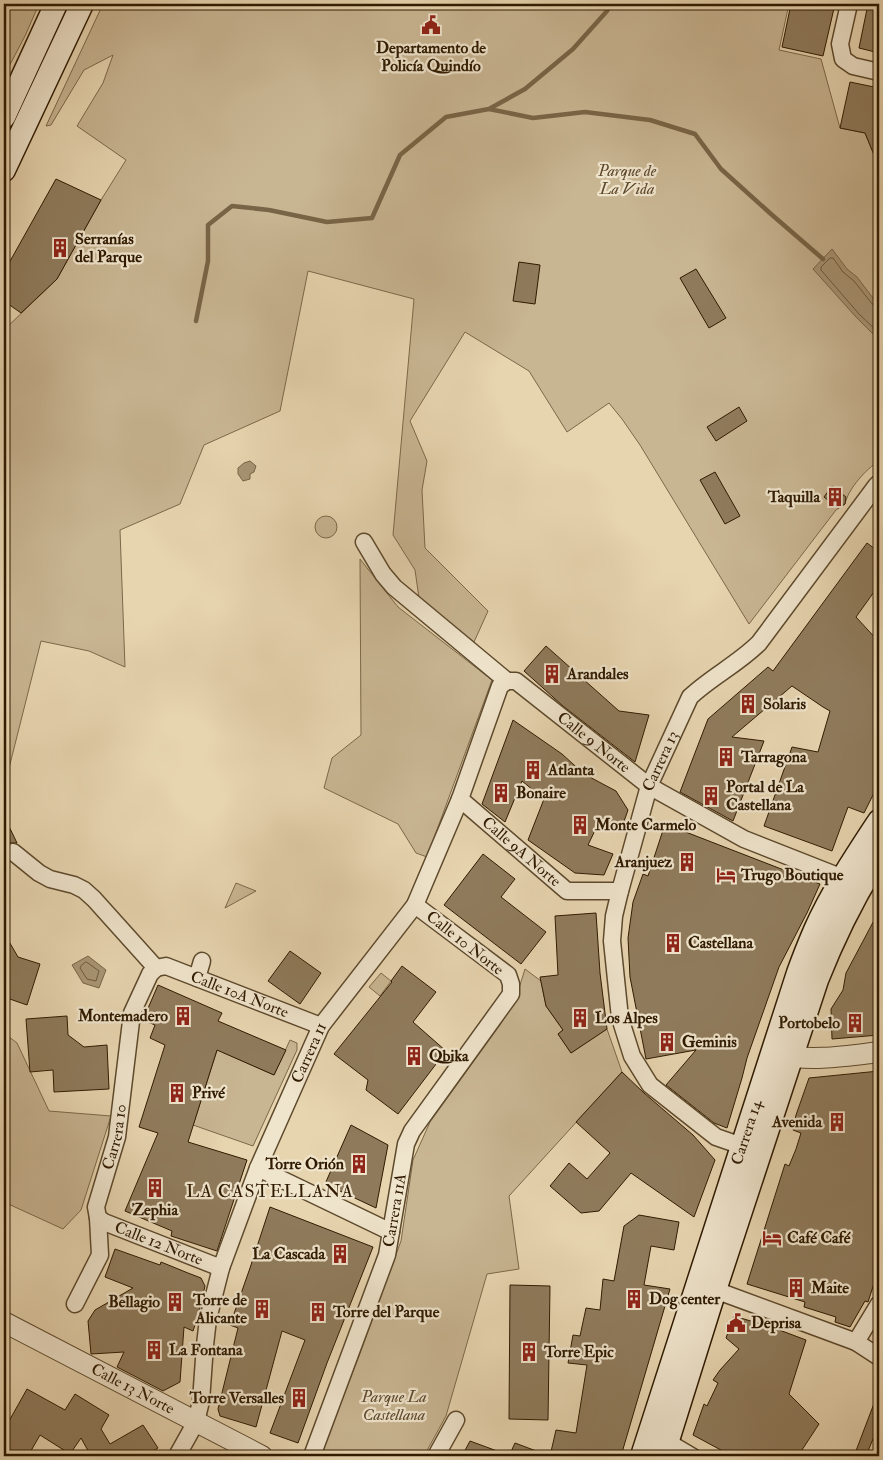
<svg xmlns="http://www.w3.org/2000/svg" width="883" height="1460" font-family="'IM FELL Double Pica',serif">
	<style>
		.green { fill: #c8b592; stroke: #7c6849 }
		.water { fill: #a89574; stroke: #786446 }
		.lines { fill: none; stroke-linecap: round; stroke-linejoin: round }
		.shore { stroke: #6c583a; stroke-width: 1 }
		.stream { stroke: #786446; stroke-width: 4.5 }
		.building { fill: #8f7b5c; stroke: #2f1a00 }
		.pedestrian-casing { stroke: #5d492c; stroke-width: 15 }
		.minor-casing { stroke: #5d492c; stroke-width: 19 }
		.tertiary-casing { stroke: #5d492c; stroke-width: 22 }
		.secondary-casing { stroke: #2f1a00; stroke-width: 25 }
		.pedestrian { stroke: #efe4cc; stroke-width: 12 }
		.minor { stroke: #efe4cc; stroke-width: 16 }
		.tertiary { stroke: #efe4cc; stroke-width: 20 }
		.secondary { stroke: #efe4cc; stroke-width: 22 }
		.labels { text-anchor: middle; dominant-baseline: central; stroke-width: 4.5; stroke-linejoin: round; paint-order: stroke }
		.poi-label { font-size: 16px; font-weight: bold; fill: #2f1a00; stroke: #efe4cc; text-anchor: start }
		.park-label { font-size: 16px; font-style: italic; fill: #5d482c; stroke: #efe4cc }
		.street-label { font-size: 16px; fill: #2f1a00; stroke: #efe4cc }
		.neighbourhood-label { font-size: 18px; letter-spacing: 1px; fill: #2f1a00; stroke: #efe4cc }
	</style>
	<rect width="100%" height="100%" fill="#e7d5b0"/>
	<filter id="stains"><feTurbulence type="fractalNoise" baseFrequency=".004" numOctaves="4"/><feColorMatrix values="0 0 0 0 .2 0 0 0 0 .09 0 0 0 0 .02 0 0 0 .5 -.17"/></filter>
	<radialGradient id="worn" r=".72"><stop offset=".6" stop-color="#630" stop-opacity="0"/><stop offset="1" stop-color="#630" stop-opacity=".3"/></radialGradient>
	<path class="green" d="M4,4H39L25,36L4,76Z
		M103,4H789L779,50L821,59L840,128L865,133L879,167V461C866,469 848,489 845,504L836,510L749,624L640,445L622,419L609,403L567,432L529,371L465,332L410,421L427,461L422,490L425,548L488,611L474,642L419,598L415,570L393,535L414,299L308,271L280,411L204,445L180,504L120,530L125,667L89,651L41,641L4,788V330L57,279L101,200L126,160L77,126L103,83L113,55L84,70L51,125L46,126Z
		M315 527a11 11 0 1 1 22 0a11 11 0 1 1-22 0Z
		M360,559L398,607L492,680L427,857L416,853L398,824L324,788L332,758L361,735Z
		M236,883L256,891L225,908Z
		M525,969L541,981L546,1006L563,1030L558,1034L571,1053L607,1029L622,1072L509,1196L519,1269L487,1274L446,1416L424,1456H320L359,1356L401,1241L413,1160L430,1122L500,1025L516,998Z
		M381,973L391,981L380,996L369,987Z
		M4,1033L17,1043L49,1111L111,1116L81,1210L63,1229L4,1202Z
		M290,1040L297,1043V1050L253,1146L193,1125L219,1044L222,1052L274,1075Z"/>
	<path class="water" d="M832,249L847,269L857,277L879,306V340L856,317L813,269Z
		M250,461L256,466L254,472L250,474V479L243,481L238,474V468L244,463Z
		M88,956L106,970L99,988L83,983L72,965Z"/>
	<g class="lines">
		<path class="shore" d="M879,308L874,306L854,281L843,272L833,258H830L821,267V270L859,314L879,333
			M86,962L88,963L99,971L96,981L87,979L80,968L81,966Z"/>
		<path class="stream" d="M489,109L533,118L585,112L650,120L695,134L721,169L771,214L823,259
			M196,321L208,261V225L232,206L269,210L327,222L372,218L400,155L446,117L489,109L525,89L573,49L607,11L611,4"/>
	</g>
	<path class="building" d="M791,4H835L823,56L782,47Z
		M868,4H879V53L859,48Z
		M850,82L879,88V167L865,133L840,128Z
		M56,179L101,200L57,279L21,313L4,301V272Z
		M519,262L540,265L535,304L513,301Z
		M696,269L726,318L709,328L680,278Z
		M739,407L747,421L716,441L707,427Z
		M715,472L740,516L725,524L700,480Z
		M832,486L846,497L845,504L838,508L824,497Z
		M867,543L879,552V585L856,617L879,642V783L864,813L848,807L832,851L764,826L792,747L818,752L830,711L823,707L792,686L732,737L764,741L733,821L680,792L708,719L768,667L773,671Z
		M546,646L619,711L649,715L635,762L563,706L524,671Z
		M513,720L562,754L584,774L616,791L628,810L621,830L600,820L588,845L613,854L604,875L575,873L528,840L544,799L522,781L505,822L482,804Z
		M4,816L17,843H9L4,849Z
		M665,824L820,884L807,913L779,967L747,1058L742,1078L727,1128L714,1123L666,1085L696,1050L646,1059L630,977L628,938L633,902L643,874L648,876Z
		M483,854L515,879L501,897L546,932L521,964L444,905Z
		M879,911V1035L832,1039L831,1009L843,990L846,973Z
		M596,913L600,973L607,1029L571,1053L558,1034L563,1030L546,1006L540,977L558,975L555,916Z
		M4,933L18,957L40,964L27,1005L4,997Z
		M290,951L321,973L300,1004L268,981Z
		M402,966L436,992L413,1022L446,1051L398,1114L366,1090L368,1080L334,1054L392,982L391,981Z
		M158,985L222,1013L218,1021L286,1050L274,1075L217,1050L188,1142L247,1160L217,1251L171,1236L172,1231L125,1211L158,1133L139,1127L165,1045L150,1038L155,1025L143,1020Z
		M67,1016L68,1035L84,1047L107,1045L109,1089L54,1092L53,1070L30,1072L26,1019Z
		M879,1071V1268L868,1302L865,1301L850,1327L835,1322L836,1317L804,1307L805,1302L747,1284L785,1164L789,1166L796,1149L801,1133L793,1130L796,1115L809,1078Z
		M622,1072L644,1093L693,1135L715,1160L694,1217L631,1173L599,1211L581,1213L550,1186L569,1163L587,1179L610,1153L576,1122Z
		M351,1125L388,1145L376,1208L325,1184Z
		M270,1207L373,1247L327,1363L298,1443L270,1433L305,1340L282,1331L256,1427L220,1416L218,1409L238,1328L230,1325L250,1268Z
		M639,1215L679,1222L674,1250L651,1246L644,1285L670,1289L621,1456H550L556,1430L576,1433L587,1365L568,1363L573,1335L580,1336L586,1308L600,1310L603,1279L614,1281L624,1226Z
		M115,1249L160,1265L161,1262L188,1273L201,1278L205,1286L198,1316L193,1331L184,1327L180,1382L163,1391L117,1367L124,1352L91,1354L88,1321L95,1310L133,1288L105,1277Z
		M510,1285L550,1286L548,1420L509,1419Z
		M734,1316L774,1328L806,1340L789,1394L819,1424L798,1456H732L693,1435L704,1404L707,1406L718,1383L713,1380L720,1370L739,1349L726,1338Z
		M27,1389L65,1410L75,1394L109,1415L101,1429L110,1444L143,1425L158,1448L145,1456H91L81,1438L70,1454L40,1435L28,1456H4V1430Z
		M878,1393L879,1430L873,1439L866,1456H854Z
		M470,1441L508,1455V1456H462Z
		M515,1443L547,1455V1456H509Z"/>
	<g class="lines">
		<g class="pedestrian-casing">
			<path id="pedestrian" d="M668,1440L695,1456"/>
		</g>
		<g class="minor-casing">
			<g id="minor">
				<path d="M849,4L840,44L843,59L853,66L879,72"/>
				<path d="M364,542L383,574L394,587L507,681"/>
				<path id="s1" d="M507,681H516L649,786L744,839L843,878"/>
				<path id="s2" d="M460,799L567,891H620"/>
				<path d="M13,852L39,873L50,879L74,885L84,890L94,899L156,968"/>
				<path id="s3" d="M156,968L166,966L321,1026"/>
				<path d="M197,978L202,961"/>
				<path id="s4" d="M742,1146L716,1137L650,1085L632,1056L620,1018L612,941L614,916L620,891L649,786L690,697C711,677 738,664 759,643L876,486L879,483"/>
				<path d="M258,1168L391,1232"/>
				<path id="s5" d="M98,1218L104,1222L221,1268"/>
				<path d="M715,1290L856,1342L879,1357"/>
				<path id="s6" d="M75,1304L100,1255L98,1218L96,1207L117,1137L132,1013L150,974L156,968"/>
				<path d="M856,1342L879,1304"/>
				<path id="s7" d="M177,1456L196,1422L201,1401L205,1345L208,1319L221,1268L258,1168L321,1026L415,905L460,799L500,686L507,681"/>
				<path id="s8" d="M312,1456L387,1255L406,1144L412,1131L511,994V984L508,975L415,905"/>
				<path d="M436,1456L456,1420"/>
			</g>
		</g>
		<g class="tertiary-casing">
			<g id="tertiary">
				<path d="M777,1054C810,1062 846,1056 879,1052"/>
				<path id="s9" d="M4,1322L262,1456"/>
			</g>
		</g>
		<g class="secondary-casing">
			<g id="secondary">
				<path d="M4,117L56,4"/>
				<path d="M4,170L82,4"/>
				<path id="s10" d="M642,1456L798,973C803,959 809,944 815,930C832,892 856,856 879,821"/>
				<path d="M663,1456L715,1290L817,980C834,937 854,896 879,857"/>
			</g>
		</g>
		<use href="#pedestrian" class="pedestrian"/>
		<use href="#minor" class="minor"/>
		<use href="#tertiary" class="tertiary"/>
		<use href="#secondary" class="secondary"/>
	</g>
	<defs>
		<g id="civic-bare" transform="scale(1.5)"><path d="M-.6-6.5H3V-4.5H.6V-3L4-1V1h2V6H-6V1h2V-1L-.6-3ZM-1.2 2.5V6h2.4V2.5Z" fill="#8f2418" stroke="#efe4cc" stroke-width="2.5" paint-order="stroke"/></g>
		<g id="building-bare" transform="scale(1.5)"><path d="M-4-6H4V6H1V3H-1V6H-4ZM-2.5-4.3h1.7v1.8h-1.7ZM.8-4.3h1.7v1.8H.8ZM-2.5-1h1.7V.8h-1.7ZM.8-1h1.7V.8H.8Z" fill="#8f2418" stroke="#efe4cc" stroke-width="2.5" paint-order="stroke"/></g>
		<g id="hotel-bare" transform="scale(1.5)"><path d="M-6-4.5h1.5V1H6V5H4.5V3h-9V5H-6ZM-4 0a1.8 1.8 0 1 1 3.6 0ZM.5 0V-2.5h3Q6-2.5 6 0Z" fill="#8f2418" stroke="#efe4cc" stroke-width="2.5" paint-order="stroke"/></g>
	</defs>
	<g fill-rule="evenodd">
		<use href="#civic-bare" x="431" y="25"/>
		<use href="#building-bare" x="60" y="248"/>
		<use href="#building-bare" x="835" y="497"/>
		<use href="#building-bare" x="552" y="674"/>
		<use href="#building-bare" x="748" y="704"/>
		<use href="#building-bare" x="726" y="757"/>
		<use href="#building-bare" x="533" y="770"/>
		<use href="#building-bare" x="501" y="793"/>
		<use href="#building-bare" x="711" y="796"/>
		<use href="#building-bare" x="580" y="825"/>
		<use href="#building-bare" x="687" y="862"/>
		<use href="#hotel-bare" x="726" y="875"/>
		<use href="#building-bare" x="673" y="943"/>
		<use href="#building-bare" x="183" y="1016"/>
		<use href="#building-bare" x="580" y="1018"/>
		<use href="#building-bare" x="855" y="1023"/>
		<use href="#building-bare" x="667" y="1042"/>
		<use href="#building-bare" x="414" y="1056"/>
		<use href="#building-bare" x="177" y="1093"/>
		<use href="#building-bare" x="837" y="1122"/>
		<use href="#building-bare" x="359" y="1164"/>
		<use href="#building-bare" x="155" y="1188"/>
		<use href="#hotel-bare" x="772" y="1238"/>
		<use href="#building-bare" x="340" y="1254"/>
		<use href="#building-bare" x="796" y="1288"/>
		<use href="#building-bare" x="634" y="1299"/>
		<use href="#building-bare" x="175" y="1302"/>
		<use href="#building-bare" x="262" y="1309"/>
		<use href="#building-bare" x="318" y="1312"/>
		<use href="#civic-bare" x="736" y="1323"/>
		<use href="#building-bare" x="154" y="1350"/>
		<use href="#building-bare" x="529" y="1352"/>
		<use href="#building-bare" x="299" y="1398"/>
	</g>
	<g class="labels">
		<g class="poi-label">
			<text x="431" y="48" text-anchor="middle">Departamento de<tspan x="431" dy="18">Policía Quindío</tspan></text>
			<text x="75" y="239">Serranías<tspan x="75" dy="18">del Parque</tspan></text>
			<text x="820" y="497" text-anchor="end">Taquilla</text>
			<text x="567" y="674">Arandales</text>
			<text x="763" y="704">Solaris</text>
			<text x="741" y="757">Tarragona</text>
			<text x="548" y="770">Atlanta</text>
			<text x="726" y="787">Portal de La<tspan x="726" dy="18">Castellana</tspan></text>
			<text x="516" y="793">Bonaire</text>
			<text x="595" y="825">Monte Carmelo</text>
			<text x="672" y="862" text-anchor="end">Aranjuez</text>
			<text x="741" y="875">Trugo Boutique</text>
			<text x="688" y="943">Castellana</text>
			<text x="168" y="1016" text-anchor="end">Montemadero</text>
			<text x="595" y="1018">Los Alpes</text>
			<text x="840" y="1023" text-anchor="end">Portobelo</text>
			<text x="682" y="1042">Geminis</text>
			<text x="429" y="1056">Qbika</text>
			<text x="192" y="1093">Privé</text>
			<text x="822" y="1122" text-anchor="end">Avenida</text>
			<text x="344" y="1164" text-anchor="end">Torre Orión</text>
			<text x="155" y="1210" text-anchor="middle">Zephia</text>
			<text x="787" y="1238">Café Café</text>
			<text x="325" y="1254" text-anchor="end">La Cascada</text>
			<text x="811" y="1288">Maite</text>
			<text x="649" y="1299">Dog center</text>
			<text x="247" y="1300" text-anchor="end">Torre de<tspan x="247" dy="18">Alicante</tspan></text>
			<text x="160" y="1302" text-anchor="end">Bellagio</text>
			<text x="333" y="1312">Torre del Parque</text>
			<text x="751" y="1323">Deprisa</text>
			<text x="169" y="1350">La Fontana</text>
			<text x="544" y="1352">Torre Epic</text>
			<text x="284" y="1398" text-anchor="end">Torre Versalles</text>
		</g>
		<g class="park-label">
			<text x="627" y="171">Parque de<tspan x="627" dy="18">La Vida</tspan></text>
			<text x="394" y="1397">Parque La<tspan x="394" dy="18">Castellana</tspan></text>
		</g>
		<g class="street-label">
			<text stroke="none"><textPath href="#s1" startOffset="108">Calle 9 Norte</textPath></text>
			<text stroke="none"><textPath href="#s4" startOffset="450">Carrera 13</textPath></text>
			<text stroke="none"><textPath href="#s2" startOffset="81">Calle 9A Norte</textPath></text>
			<text transform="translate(465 943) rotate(38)">Calle 10 Norte</text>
			<text stroke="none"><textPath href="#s3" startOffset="89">Calle 10A Norte</textPath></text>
			<text stroke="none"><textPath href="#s7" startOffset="428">Carrera 11</textPath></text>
			<text stroke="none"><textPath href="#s10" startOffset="340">Carrera 14</textPath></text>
			<text stroke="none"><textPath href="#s6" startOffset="176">Carrera 10</textPath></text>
			<text stroke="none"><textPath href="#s8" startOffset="260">Carrera 11A</textPath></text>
			<text stroke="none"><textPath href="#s5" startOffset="66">Calle 12 Norte</textPath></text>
			<text stroke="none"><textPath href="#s9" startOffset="145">Calle 13 Norte</textPath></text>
		</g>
		<g class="neighbourhood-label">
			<text x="270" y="1191">LA CASTELLANA</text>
		</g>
	</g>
	<rect width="883" height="1460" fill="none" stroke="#e7d5b0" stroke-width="20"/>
	<rect x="5" y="5" width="873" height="1450" fill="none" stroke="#2f1a00" stroke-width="2.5"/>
	<rect x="10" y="10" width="863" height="1440" fill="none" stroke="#2f1a00"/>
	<rect width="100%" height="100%" filter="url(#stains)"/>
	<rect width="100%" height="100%" fill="url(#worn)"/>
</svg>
